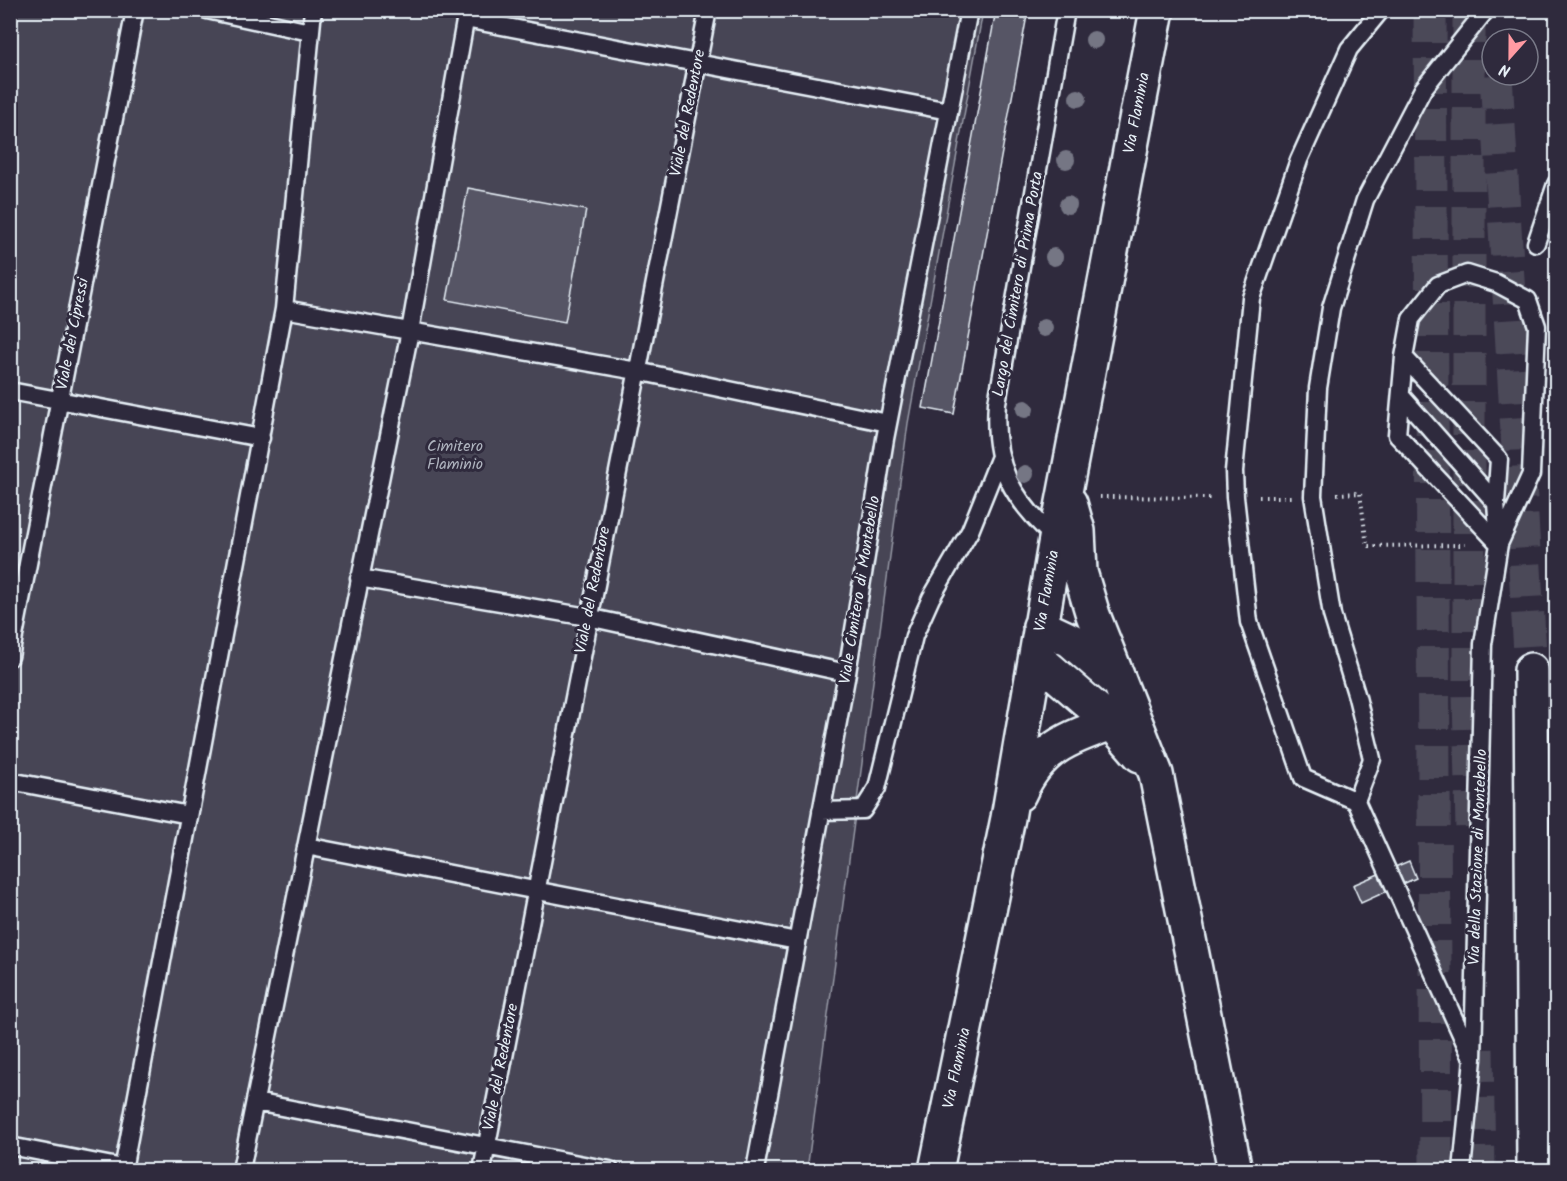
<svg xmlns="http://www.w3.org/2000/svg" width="1567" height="1181" font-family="Kalam,sans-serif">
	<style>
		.green { fill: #464455; stroke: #979aa6; stroke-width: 1.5 }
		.building { fill: #575565; stroke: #e8f1f8; stroke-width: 1.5 }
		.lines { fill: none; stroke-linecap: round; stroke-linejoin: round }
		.trunk-tunnel { stroke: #4b4859; stroke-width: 33; stroke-dasharray: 33 16; stroke-linecap: butt }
		.service-casing { stroke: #e8f1f8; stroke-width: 21 }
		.minor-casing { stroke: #e8f1f8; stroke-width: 38 }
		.trunk-casing { stroke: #e8f1f8; stroke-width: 38 }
		.path { stroke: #e8f1f8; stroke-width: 4; stroke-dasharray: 1.5 4.5; stroke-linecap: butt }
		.service { stroke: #2f2a3d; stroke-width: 16 }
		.minor { stroke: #2f2a3d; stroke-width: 33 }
		.trunk { stroke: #2f2a3d; stroke-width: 33 }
		.tree { fill: #757684 }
		.labels { text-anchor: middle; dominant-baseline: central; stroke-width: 6; stroke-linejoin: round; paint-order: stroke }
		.street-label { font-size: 16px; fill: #e8f1f8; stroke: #2f2a3d }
		.park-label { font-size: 16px; fill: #afb4bf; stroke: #2f2a3d }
	</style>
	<rect width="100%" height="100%" fill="#2f2a3d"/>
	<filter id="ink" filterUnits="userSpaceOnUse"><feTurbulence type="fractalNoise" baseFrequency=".0167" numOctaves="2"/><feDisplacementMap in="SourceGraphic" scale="12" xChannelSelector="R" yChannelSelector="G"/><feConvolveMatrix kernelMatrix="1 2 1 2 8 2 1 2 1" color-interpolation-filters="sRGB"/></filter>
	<g filter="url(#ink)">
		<path class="green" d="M10,11H983L908,423L807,1170H11Z"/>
		<path class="building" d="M996,10H1028L954,414L923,408Z
			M468,188L586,210L565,322L447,300Z
			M1409,861L1416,878L1361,903L1353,885Z"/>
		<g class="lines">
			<path class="trunk-tunnel" d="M1430,10L1436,1170
				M1469,10V696L1472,830
				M1496,75L1531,670
				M1477,1049L1479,1170"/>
			<g class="service-casing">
				<path id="service" d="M207,10L310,32
					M1381,10L1349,49L1299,160L1251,298L1234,471L1235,497L1249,622L1303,778L1356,801L1372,759L1357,697L1332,615L1313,496L1318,388L1331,308L1365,200L1423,89L1486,10
					M465,19L949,111
					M1536,243L1556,184
					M1467,274L1496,283L1528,300L1537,326L1531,474L1499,544L1397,435L1404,357L1411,319L1438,285Z
					M284,309L637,371L888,423
					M1404,357L1499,459L1496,503L1499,544L1483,644L1473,1059L1462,1170
					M10,391L261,438
					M1403,398L1496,503
					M1056,539C1012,499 992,465 997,403L1066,10
					M359,578L588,617L847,673
					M10,657L135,10
					M10,781L189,815
					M1356,801L1470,1054
					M821,811L863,810L877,788L914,636L931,598L970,531L999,459
					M306,846L797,941
					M255,1102L610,1170
					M10,1146L123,1168
					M123,1170L284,309L313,10
					M241,1170L410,331L467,10
					M482,1170L708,10
					M755,1170L847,673L885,439L969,10"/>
			</g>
			<g class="minor-casing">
				<path id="minor" d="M1070,503L1078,531L1080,572L1093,615L1156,774L1235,1170
					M1040,626L1070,640L1115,679
					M1037,658L1112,723L1140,755
					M1019,794C1039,749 1067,738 1112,723
					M936,1170L1008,818L1056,539L1157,10"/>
			</g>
			<g class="trunk-casing">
				<path id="trunk" d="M1531,670L1534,1170"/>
			</g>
			<path class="path" d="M1337,494L1360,493L1367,546L1465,545
				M1100,497L1213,498
				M1259,497H1291"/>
			<use href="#service" class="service"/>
			<use href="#minor" class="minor"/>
			<use href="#trunk" class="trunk"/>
		</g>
		<g class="tree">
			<circle cx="1094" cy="40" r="9"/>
			<circle cx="1078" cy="98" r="9"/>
			<circle cx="1066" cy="160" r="9"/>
			<circle cx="1068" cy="205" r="9"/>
			<circle cx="1054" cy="257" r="9"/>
			<circle cx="1044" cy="328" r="9"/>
			<circle cx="1025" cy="409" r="9"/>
			<circle cx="1025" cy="474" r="9"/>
		</g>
	</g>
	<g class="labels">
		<g class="street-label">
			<text transform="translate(688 113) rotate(-79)">Viale del Redentore</text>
			<text transform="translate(1137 113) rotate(-79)">Via Flaminia</text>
			<text transform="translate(1018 284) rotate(-80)">Largo del Cimitero di Prima Porta</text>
			<text transform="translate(73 334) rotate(-79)">Viale dei Cipressi</text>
			<text transform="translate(593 590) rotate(-79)">Viale del Redentore</text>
			<text transform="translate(860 590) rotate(-81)">Viale Cimitero di Montebello</text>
			<text transform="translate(1047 591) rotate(-80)">Via Flaminia</text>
			<text transform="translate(1478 857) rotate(-88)">Via della Stazione di Montebello</text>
			<text transform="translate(501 1067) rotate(-79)">Viale del Redentore</text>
			<text transform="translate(957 1068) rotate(-78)">Via Flaminia</text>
		</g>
		<g class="park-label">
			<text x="455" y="446">Cimitero<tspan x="455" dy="18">Flaminio</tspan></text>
		</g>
	</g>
	<rect width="1567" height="1181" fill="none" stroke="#2f2a3d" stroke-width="36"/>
	<rect x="18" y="18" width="1531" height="1145" fill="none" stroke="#e8f1f8" stroke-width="2" filter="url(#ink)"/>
	<g transform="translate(1510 57) rotate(201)"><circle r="28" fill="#2f2a3d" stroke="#797a88" stroke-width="1.5"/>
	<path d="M0-4.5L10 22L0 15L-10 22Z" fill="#ff9aa2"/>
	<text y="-9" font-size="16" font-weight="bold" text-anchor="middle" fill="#e8f1f8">N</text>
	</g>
</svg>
